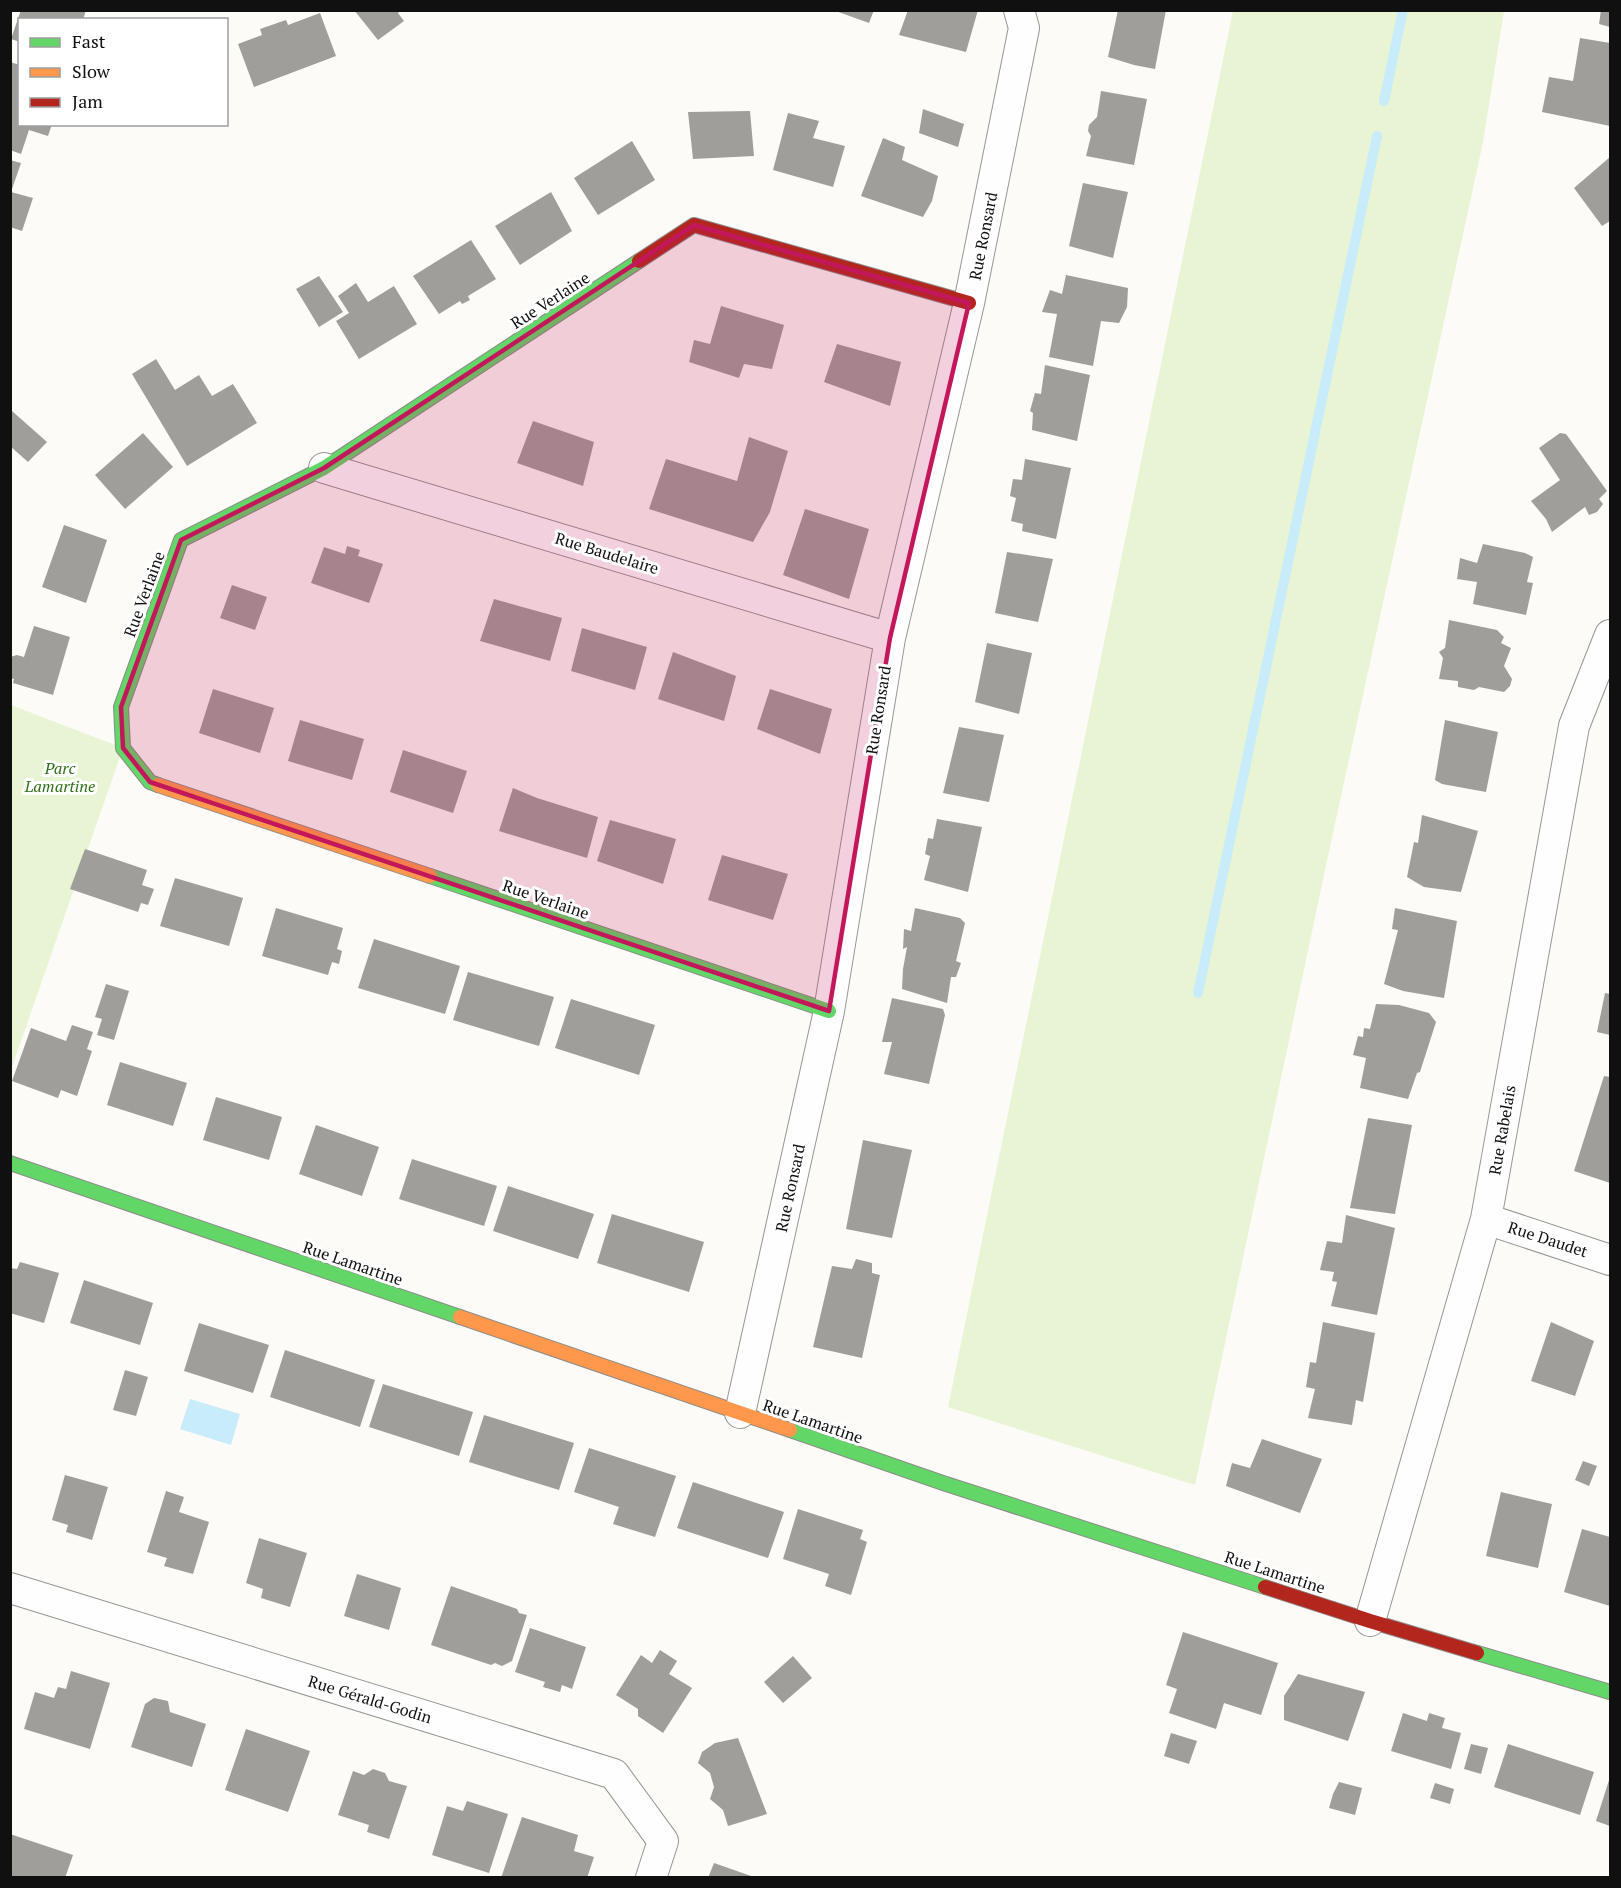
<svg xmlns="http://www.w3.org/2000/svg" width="1621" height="1888" font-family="'PT Serif',serif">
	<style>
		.green { fill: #e8f4d4 }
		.water { fill: #c9ecfa }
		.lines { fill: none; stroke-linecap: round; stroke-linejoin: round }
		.stream { stroke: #c9ecfa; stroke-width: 10 }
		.building { fill: #a09e9b }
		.street-casing { stroke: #969694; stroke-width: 32 }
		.fast-casing { stroke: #8d8c8b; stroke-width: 16 }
		.slow-casing { stroke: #8d8c8b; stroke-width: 16 }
		.jam-casing { stroke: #8d8c8b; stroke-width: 16 }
		.street { stroke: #fffefe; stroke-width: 30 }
		.fast { stroke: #63d668; stroke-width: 14 }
		.slow { stroke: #ff974d; stroke-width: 14 }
		.jam { stroke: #b3261e; stroke-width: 14 }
		.marked { fill: #c2185b; fill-opacity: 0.2; stroke: #c2185b; stroke-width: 4.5; stroke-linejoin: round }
		.labels { text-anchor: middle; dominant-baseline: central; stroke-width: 6; stroke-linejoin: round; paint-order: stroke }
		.street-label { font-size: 16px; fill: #101010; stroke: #fff }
		.park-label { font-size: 16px; font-style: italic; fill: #317018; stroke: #fff }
	</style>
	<rect width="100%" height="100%" fill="#fcfbf7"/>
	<path class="green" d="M1233,11H1504L1483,142L1325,870L1195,1485L948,1407Z
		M11,705L123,748L11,1070Z"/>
	<path class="water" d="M190,1399L240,1414L231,1445L180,1429Z"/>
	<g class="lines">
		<path class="stream" d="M1384,101L1403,10
			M1198,993L1377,136"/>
	</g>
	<path class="building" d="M21,10H86L83,20H20V42L11,39Z
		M354,10H401L398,13L404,21L378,40Z
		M833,10H874L869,23Z
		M908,10H978L966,52L899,35Z
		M1118,10H1166L1155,69L1134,65L1108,57Z
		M1601,10H1610V27L1599,24Z
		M320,13L336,56L254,87L238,44L262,35L260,29L286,20L288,25Z
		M1580,38L1610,43V126L1542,112L1549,77L1573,81Z
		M10,62L20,65V124H52L48,136L29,130L21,154L10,150Z
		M1101,91L1147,99L1134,165L1086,156L1091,136L1088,131L1089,125L1097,117Z
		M923,109L964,124L958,147L919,133Z
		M750,111L754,156L693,159L688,112Z
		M788,113L819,121L813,138L845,146L833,187L773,170Z
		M883,138L905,147L902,160L938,176L932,201L923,217L861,196Z
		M632,141L655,180L598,215L574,178Z
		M1610,157V221L1602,226L1574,188Z
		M10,160L21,163L11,192L33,198L22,231L10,227Z
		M1083,183L1128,192L1113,258L1069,246Z
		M551,192L572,231L520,265L495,226Z
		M471,240L496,279L468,296L470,300L462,304L460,301L439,314L413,276Z
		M1066,275L1128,288L1127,307L1119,323L1101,321L1093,366L1049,357L1057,314L1042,312L1050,290L1062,294Z
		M319,276L343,312L319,327L296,289Z
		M356,283L368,302L394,286L417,324L359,359L336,321L349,313L338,296Z
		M721,306L784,325L772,369L744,364L739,378L689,362L694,340L710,344Z
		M837,344L901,362L890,406L824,382Z
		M156,359L175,390L199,375L212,396L233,384L257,423L187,466L132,374Z
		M1045,365L1090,375L1077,441L1032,430L1033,413L1030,411L1035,393L1041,394Z
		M12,411L47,442L28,462L10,446V413Z
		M533,421L594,442L583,486L517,463Z
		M143,433L173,467L125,509L95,475Z
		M1560,433L1566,434L1607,491L1599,499L1603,504L1597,512L1589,515L1585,507L1552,532L1546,519L1531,501L1560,480L1539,448Z
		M749,437L788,451L770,512L753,542L649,509L666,459L737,481Z
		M1025,459L1071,468L1056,539L1022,531L1023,524L1011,521L1016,498L1010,496L1013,479L1022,480Z
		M805,509L869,529L849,599L783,575Z
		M64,525L107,540L86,603L42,587Z
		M1483,544L1525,553L1533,557L1527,582L1533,583L1526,615L1473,604L1477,582L1457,579L1460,558L1477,563Z
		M347,546L360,550L358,556L383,564L369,603L311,583L324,547L345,554Z
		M1007,552L1053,559L1038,622L995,613Z
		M232,585L267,597L255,630L220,618Z
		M494,599L562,618L550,661L480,641Z
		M1449,620L1497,630L1504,637L1501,643L1511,648L1504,666L1512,679L1510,686L1504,692L1479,687L1474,690L1458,687V681L1439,679L1443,658L1439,652L1445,648Z
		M34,626L70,637L53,695L13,683L14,679L10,678V657L17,655L24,657Z
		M582,628L647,647L635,690L571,671Z
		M987,643L1032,653L1019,714L975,702Z
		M673,652L736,676L724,721L658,699Z
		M213,689L274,708L260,753L199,733Z
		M770,689L832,709L820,754L757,729Z
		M300,720L364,739L352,780L288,761Z
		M1445,720L1498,732L1486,792L1442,784L1435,780Z
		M959,727L1004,735L989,802L943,793Z
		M403,750L467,771L453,813L390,792Z
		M513,788L537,798L598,817L587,858L499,831Z
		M1422,815L1478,831L1461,892L1424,887L1407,877L1414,842L1418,843Z
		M937,819L982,827L968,892L924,880L930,856L925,854L928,838L933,839Z
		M610,820L676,839L663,884L597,861Z
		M85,849L147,870L142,885L154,889L148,905L141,903L138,912L70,889Z
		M722,855L788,874L773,920L708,900Z
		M175,878L243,898L229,946L160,926Z
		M276,908L343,928L337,949L342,951L339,964L332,962L328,975L262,956Z
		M915,908L960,918L965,923L956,961L961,963L956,977H951L947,1003L902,989L903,969L907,947L903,949L904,929L911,931Z
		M1395,908L1457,921L1444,998L1403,991L1384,984L1398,930L1392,929Z
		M374,939L460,966L445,1014L358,988Z
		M468,972L554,997L539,1046L453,1020Z
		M106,984L129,991L114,1040L97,1035L102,1019L95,1017Z
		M1605,993L1610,994V1035L1597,1032Z
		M892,998L943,1009L945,1015L929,1084L884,1074L892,1042H882Z
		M571,999L655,1025L639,1075L555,1048Z
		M1376,1004L1399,1005L1429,1013L1436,1022L1420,1072L1417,1073L1408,1099L1360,1088L1366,1058L1353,1055L1358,1036L1363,1037L1364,1028L1370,1029Z
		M72,1025L93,1032L87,1049L92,1051L77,1096L61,1090L58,1098L12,1081L31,1028L66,1041Z
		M120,1062L187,1083L173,1126L107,1105Z
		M1604,1076L1610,1077V1183L1574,1171Z
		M216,1097L282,1117L269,1160L203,1140Z
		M1368,1118L1412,1125L1395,1214L1350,1208Z
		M316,1125L379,1147L362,1196L299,1174Z
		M863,1140L912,1150L892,1238L846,1229Z
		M412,1159L497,1186L484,1226L399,1199Z
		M508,1186L594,1214L578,1259L493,1231Z
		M612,1214L704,1242L689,1292L597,1263Z
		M1346,1215L1395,1228L1377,1315L1331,1306L1337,1282L1332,1281L1334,1272L1320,1270L1327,1241L1342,1243Z
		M856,1259L872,1263V1273L880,1275L862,1358L813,1347L832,1266L852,1269Z
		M20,1262L59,1273L44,1323L10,1313V1268L17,1269Z
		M84,1280L153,1303L140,1345L70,1323Z
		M1323,1322L1375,1333L1363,1402L1356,1400L1352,1425L1308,1418L1315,1389L1306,1387L1310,1362L1316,1363Z
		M1551,1322L1594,1341L1575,1396L1531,1381Z
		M199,1323L269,1345L253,1393L184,1371Z
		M285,1350L375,1380L360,1427L270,1397Z
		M125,1370L148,1377L136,1416L113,1410Z
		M383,1384L473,1412L459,1456L369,1427Z
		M484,1415L574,1443L559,1490L469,1462Z
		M1262,1439L1322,1459L1300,1513L1226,1486L1232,1463L1250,1468Z
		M589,1448L676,1476L655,1537L613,1524L619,1507L574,1492Z
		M1583,1461L1597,1466L1589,1486L1575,1480Z
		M65,1475L108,1487L92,1540L66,1532L68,1525L52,1520Z
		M693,1482L784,1512L768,1558L677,1528Z
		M166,1491L184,1497L179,1512L209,1522L193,1574L164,1566L167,1558L147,1552Z
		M1501,1492L1552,1504L1538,1568L1486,1556Z
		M798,1509L863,1530L860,1539L867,1542L851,1595L825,1586L829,1574L783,1559Z
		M1582,1529L1610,1537V1606L1564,1592Z
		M259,1538L307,1553L290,1607L261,1598L263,1589L246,1583Z
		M357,1574L401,1588L389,1630L344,1616Z
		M451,1586L517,1609L519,1613L527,1615L512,1661L502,1666L495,1663L491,1665L431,1645Z
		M530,1628L586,1647L572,1689L562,1685L560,1692L543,1687L545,1682L515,1672Z
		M1183,1632L1278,1663L1261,1715L1224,1703L1216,1729L1169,1713L1177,1689L1166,1685Z
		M660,1650L677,1661L669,1674L692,1688L663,1733L638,1716V1709L616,1695L641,1655L652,1663Z
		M793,1656L812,1678L783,1703L764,1682Z
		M71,1671L110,1683L90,1749L24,1729L35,1692L54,1698L58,1687L66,1689Z
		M1298,1674L1365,1692L1348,1741L1284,1720V1696Z
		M154,1698L168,1701L170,1712L206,1724L192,1767L131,1747L145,1704Z
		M1403,1713L1427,1721L1429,1713L1445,1718L1442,1728L1461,1733L1451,1769L1391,1751Z
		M246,1729L310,1751L288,1812L225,1790Z
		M1171,1733L1197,1741L1189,1764L1164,1756Z
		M738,1738L767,1814L728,1826L723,1810L710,1799L714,1787L710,1773L698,1763L702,1752L715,1743Z
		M1471,1744L1488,1748L1481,1774L1464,1769Z
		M1508,1744L1594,1772L1580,1815L1494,1787Z
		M373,1769L385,1773L389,1781L407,1786L389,1839L367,1832L369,1825L338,1815L353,1771L364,1775Z
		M1610,1777V1826L1596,1821Z
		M1339,1782L1362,1788L1355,1815L1329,1808L1333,1794Z
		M1435,1783L1454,1789L1450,1804L1430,1798Z
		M467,1801L508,1814L489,1873L432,1855L447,1806L463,1811Z
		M522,1817L578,1835L574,1851L594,1857L587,1878H501Z
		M10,1834L73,1855L65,1878H10Z
		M714,1863L754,1877V1878H708Z"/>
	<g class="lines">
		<g class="street-casing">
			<path id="street" d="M324,468L890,638
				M1486,1219L1610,1260
				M740,1413L829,1011L890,638L969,303L1024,28L1019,10
				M10,1588L614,1774L663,1841L651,1878
				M1370,1621L1486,1219L1574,726L1610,635"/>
		</g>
		<g class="fast-casing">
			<path id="fast" d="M158,785L150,782L123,748L121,707L181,540L324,468L639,261
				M430,876L829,1011
				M10,1163L460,1317
				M790,1430L943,1483L1265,1587
				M1477,1653L1610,1692"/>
		</g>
		<g class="slow-casing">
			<path id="slow" d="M158,785L430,876
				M460,1317L790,1430"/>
		</g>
		<g class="jam-casing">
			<path id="jam" d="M639,261L694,225L969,303
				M1265,1587L1370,1621L1477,1653"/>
		</g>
		<use href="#street" class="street"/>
		<use href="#fast" class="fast"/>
		<use href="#slow" class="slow"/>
		<use href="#jam" class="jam"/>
	</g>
	<path class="marked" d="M694,225L969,303L890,638L829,1011L150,782L123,748L121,707L181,540L324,468Z"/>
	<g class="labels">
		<g class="street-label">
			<text transform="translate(983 236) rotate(-79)">Rue Ronsard</text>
			<text transform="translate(550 300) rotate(-33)">Rue Verlaine</text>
			<text transform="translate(607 553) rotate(17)">Rue Baudelaire</text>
			<text transform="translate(144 594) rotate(-70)">Rue Verlaine</text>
			<text transform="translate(878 710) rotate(-81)">Rue Ronsard</text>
			<text transform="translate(546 899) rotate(19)">Rue Verlaine</text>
			<text transform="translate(1502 1130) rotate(-80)">Rue Rabelais</text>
			<text transform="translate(790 1188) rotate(-78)">Rue Ronsard</text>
			<text transform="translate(1548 1239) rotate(18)">Rue Daudet</text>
			<text transform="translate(353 1263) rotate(19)">Rue Lamartine</text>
			<text transform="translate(813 1421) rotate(19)">Rue Lamartine</text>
			<text transform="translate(1275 1572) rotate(18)">Rue Lamartine</text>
			<text transform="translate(370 1699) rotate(17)">Rue Gérald-Godin</text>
		</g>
		<g class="park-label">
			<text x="60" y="768">Parc<tspan x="60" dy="18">Lamartine</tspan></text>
		</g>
	</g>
	<rect width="1621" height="1888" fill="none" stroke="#101010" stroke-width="24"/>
	<rect x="18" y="18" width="210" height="108" fill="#ffffff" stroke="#9f9f9f" stroke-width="1.5"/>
	<rect x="30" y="38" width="30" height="9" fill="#63d668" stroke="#9f9f9f" stroke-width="1.5"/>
	<text x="72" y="48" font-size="18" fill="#101010">Fast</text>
	<rect x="30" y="68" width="30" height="9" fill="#ff974d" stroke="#9f9f9f" stroke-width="1.5"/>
	<text x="72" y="78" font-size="18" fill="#101010">Slow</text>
	<rect x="30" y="98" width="30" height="9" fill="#b3261e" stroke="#9f9f9f" stroke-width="1.5"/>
	<text x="72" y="108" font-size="18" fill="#101010">Jam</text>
</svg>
